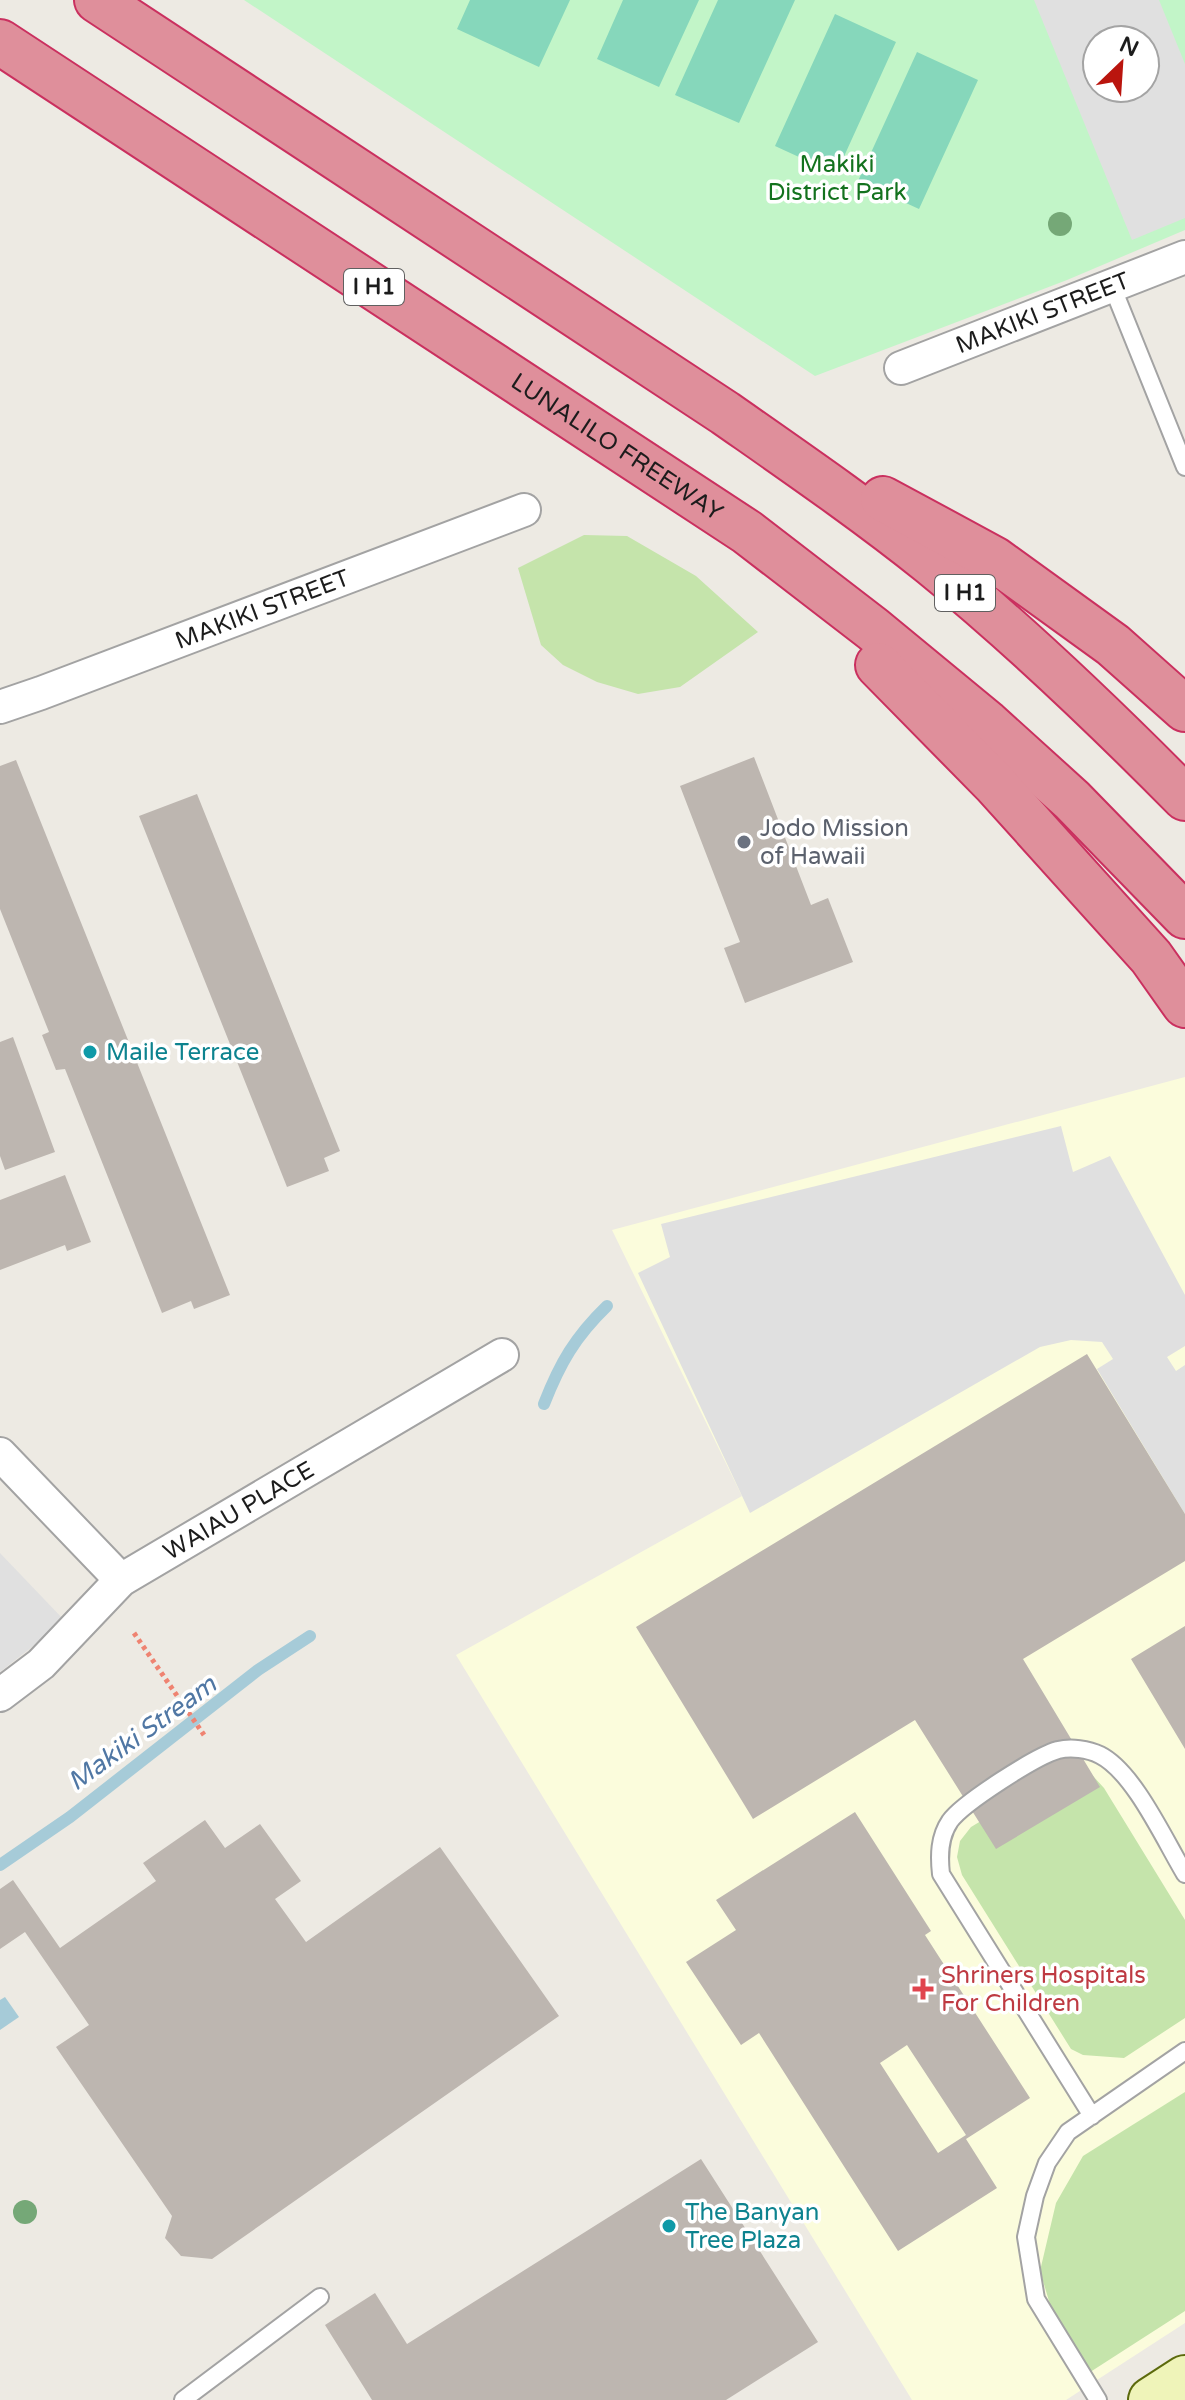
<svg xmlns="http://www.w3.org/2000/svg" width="1185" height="2400" font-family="'Varela Round',sans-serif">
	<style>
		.education { fill: #fbfcdc }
		.grass { fill: #c5e4ab }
		.park { fill: #c2f5c8; fill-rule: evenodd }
		.pitch { fill: #86d7bb }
		.parking { fill: #e0e0e0; fill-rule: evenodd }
		.water { fill: #a6cbd8 }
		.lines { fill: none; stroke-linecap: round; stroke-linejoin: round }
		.stream { stroke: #a6cbd8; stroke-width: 12 }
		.building { fill: #bdb6b0; fill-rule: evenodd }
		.service-casing { stroke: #a3a3a3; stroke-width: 20 }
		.minor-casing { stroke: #a3a3a3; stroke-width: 36 }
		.secondary-casing { stroke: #5c6a0c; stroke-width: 48 }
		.motorway-casing { stroke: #ca305f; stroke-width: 48 }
		.path { stroke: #ef8371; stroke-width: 5; stroke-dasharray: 4 4; stroke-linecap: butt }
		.service { stroke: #fff; stroke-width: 16 }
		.minor { stroke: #fff; stroke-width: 32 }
		.secondary { stroke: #eff4b9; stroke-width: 44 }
		.motorway { stroke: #df8f9b; stroke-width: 44 }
		.tree { fill: #75a877 }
		.worship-dot { fill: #6b7280; stroke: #fff; stroke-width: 3 }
		.culture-dot { fill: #0f9aa8; stroke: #fff; stroke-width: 3 }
		.health-dot { fill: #e0444e; stroke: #fff; stroke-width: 3 }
		.labels { text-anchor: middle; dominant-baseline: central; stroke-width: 7; stroke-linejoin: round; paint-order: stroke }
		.shield { fill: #fff; stroke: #606060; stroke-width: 2 }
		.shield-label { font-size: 22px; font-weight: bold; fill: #1c1c1c }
		.park-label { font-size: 24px; fill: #13721e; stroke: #fff }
		.street-label { font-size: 24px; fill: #1c1c1c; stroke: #fff }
		.worship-label { font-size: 24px; fill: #5b616d; stroke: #fff; text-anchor: start }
		.culture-label { font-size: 24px; fill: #0d838f; stroke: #fff; text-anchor: start }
		.health-label { font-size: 24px; fill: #be3a42; stroke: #fff; text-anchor: start }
		.water-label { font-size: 26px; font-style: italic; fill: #5077a4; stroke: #fff }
	</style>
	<rect width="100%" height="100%" fill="#edeae3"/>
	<path class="education" d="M1185,1077V2323L1066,2400H912L456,1655L742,1496L612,1230Z"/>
	<path class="grass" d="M584,535L627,536L696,576L758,632L680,687L638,694L597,682L563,665L541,645L518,568Z
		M1093,1776L1104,1788L1185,1920V2018L1124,2058L1083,2055L1071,2049L962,1875L957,1857L960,1841L971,1827L1054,1777Z
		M1185,2092V2311L1084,2376L1058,2331L1040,2271L1056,2203L1083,2156Z"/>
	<path class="park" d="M244,0H1185V230L1067,280L815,376ZM1097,40H1145V88H1097Z"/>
	<path class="pitch" d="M470,0H570L539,67L457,29Z
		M623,0H699L659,87L597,59Z
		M718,0H795L739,123L675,95Z
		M835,14L896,42L836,174L775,146Z
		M917,52L978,80L919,209L858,181Z"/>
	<path class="parking" d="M1034,0H1159L1185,64V218L1132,240ZM1097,40H1145V88H1097Z
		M1061,1126L1073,1172L1110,1156L1185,1295V1346L1167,1357L1176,1371L1185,1365V1514L1097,1369L1113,1359L1102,1342L1071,1340L1040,1347L750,1513L638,1273L670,1257L661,1224Z
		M0,1553L65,1621L0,1672Z"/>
	<path class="water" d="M5,1997L19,2017L0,2030V2000Z"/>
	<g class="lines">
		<path class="stream" d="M544,1404C560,1363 575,1337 607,1306
			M0,1865L70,1817L258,1670L310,1636"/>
	</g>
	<path class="building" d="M754,757L811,905L828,898L853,962L745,1003L724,948L740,942L680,786Z
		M16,760L230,1295L194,1309L191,1301L162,1313L65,1069L56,1070L42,1035L49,1032L0,909V766Z
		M197,794L340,1151L324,1158L329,1171L287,1187L139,816Z
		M13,1037L55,1152L5,1170L0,1156V1042Z
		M65,1175L91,1242L67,1251L65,1245L0,1270V1200Z
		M1087,1354L1185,1514V1561L1023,1659L1100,1787L996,1849L915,1720L753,1819L636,1627Z
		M1185,1626V1749L1131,1659Z
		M855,1812L931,1931L925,1935L1030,2098L966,2139L997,2188L898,2251L759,2033L741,2045L686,1962L736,1930L716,1900ZM907,2045L966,2135L938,2153L880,2063Z
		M205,1820L225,1848L260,1824L301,1881L275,1899L306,1942L440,1847L559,2016L212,2259L181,2256L165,2238L172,2216L56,2047L89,2025L25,1932L0,1949V1889L13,1880L60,1948L156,1881L143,1863Z
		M701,2159L818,2342L726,2400H372L325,2325L375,2293L407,2344Z"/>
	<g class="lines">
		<g class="service-casing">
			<path id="service" d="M1112,286L1185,467
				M1092,2116L941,1874C939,1856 939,1837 950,1821C963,1803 1036,1756 1058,1750C1071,1747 1088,1749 1100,1755C1134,1772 1165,1841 1185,1874
				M183,2400L320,2297
				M1098,2400L1036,2299L1026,2237L1035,2196L1047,2163L1068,2132L1185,2051"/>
		</g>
		<g class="minor-casing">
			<g id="minor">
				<path id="s1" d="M901,368L1185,257"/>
				<path id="s2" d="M0,707L41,693L524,510"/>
				<path d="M0,1454L121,1580"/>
				<path id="s3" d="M0,1695L41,1664L121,1580L502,1355"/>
			</g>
		</g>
		<g class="secondary-casing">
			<path id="secondary" d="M1151,2400L1185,2378"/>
		</g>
		<g class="motorway-casing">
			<g id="motorway">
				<path d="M97,0L725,413C795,462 865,510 931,563C1021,636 1104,716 1185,798"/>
				<path id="s4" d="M0,42L747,532L873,629L987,723L1072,800L1185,916"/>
				<path d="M883,499L994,559L1113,645L1185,709"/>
				<path d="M878,665L995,784L1151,957L1185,1005"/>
			</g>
		</g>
		<path class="path" d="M134,1633L204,1735"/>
		<use href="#service" class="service"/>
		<use href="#minor" class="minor"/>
		<use href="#secondary" class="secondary"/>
		<use href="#motorway" class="motorway"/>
	</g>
	<g class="tree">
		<circle cx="1060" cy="224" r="12"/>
		<circle cx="25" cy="2212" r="12"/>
	</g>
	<circle class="worship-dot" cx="744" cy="842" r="8"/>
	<g class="culture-dot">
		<circle cx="90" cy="1052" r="8"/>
		<circle cx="669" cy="2226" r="8"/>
	</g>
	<path class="health-dot" d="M919 1977h8v8h8v8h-8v8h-8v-8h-8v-8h8z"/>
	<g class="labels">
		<g class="shield">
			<rect x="344" y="269" width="60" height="36" rx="6"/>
			<rect x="935" y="575" width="60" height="36" rx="6"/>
		</g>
		<g class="shield-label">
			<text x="374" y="287">I H1</text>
			<text x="965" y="593">I H1</text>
		</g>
		<g class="park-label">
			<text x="837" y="164">Makiki<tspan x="837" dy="28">District Park</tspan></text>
		</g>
		<g class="street-label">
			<text stroke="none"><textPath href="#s1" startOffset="152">MAKIKI STREET</textPath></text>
			<text stroke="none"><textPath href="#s4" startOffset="738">LUNALILO FREEWAY</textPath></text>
			<text stroke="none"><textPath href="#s2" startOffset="280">MAKIKI STREET</textPath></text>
			<text stroke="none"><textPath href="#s3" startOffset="304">WAIAU PLACE</textPath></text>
		</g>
		<g class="worship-label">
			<text x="760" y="828">Jodo Mission<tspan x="760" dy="28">of Hawaii</tspan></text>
		</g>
		<g class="culture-label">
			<text x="106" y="1052">Maile Terrace</text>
			<text x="685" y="2212">The Banyan<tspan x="685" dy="28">Tree Plaza</tspan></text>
		</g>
		<g class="health-label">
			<text x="941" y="1975">Shriners Hospitals<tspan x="941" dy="28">For Children</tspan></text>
		</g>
		<g class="water-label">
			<text transform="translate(142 1733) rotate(-36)">Makiki Stream</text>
		</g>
	</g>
	<g transform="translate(1121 64) rotate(25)"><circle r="38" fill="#ffffff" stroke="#a4a4a4" stroke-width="2"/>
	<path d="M0-6L14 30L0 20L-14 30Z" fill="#ba150e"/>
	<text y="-12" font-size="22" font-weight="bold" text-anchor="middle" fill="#1c1c1c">N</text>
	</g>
</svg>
